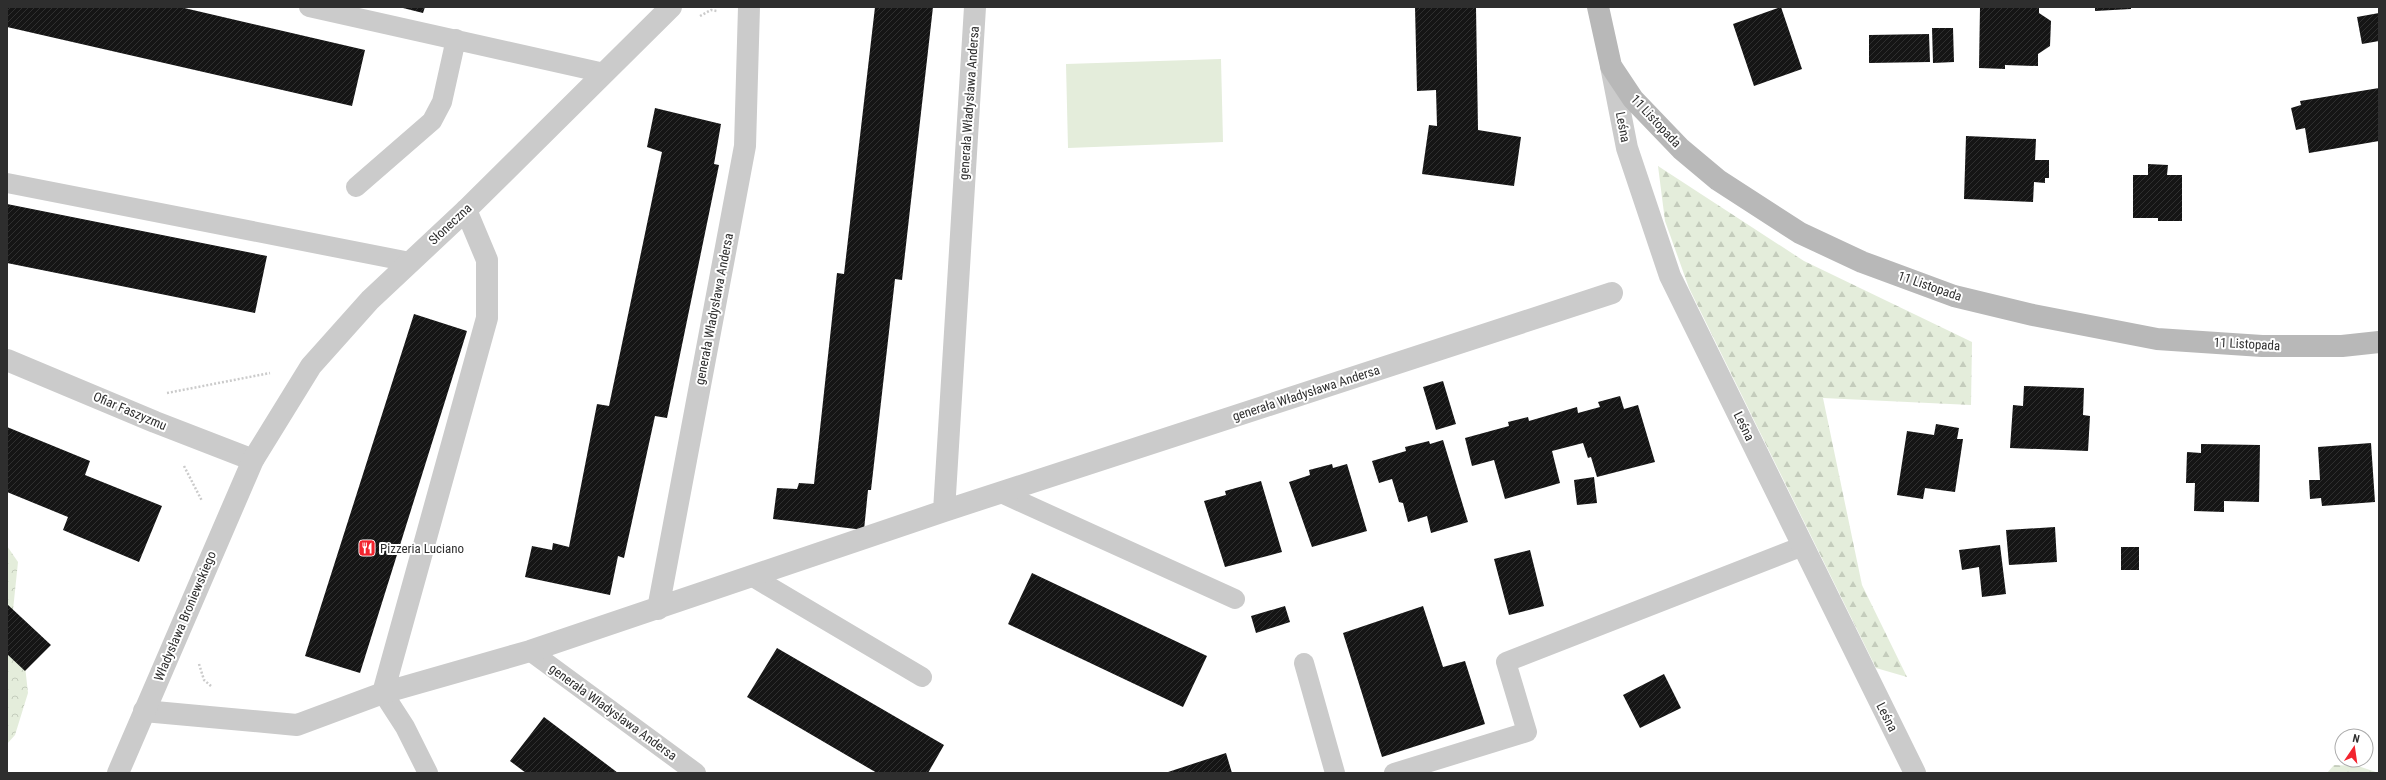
<svg xmlns="http://www.w3.org/2000/svg" width="2386" height="780" font-family="'Roboto Condensed',sans-serif">
	<style>
		.forest { fill: url(#forest-firs) }
		.park { fill: url(#park-crowns) }
		.garden { fill: #e4eddb }
		.building { fill: url(#building-hatch) }
		.lines { fill: none; stroke-linecap: round; stroke-linejoin: round }
		.path { stroke: #cbcbcb; stroke-width: 2.5; stroke-dasharray: 2 2; stroke-linecap: butt }
		.service { stroke: #cbcbcb; stroke-width: 20 }
		.minor { stroke: #cbcbcb; stroke-width: 22 }
		.tertiary { stroke: #cbcbcb; stroke-width: 22 }
		.secondary { stroke: #b8b8b8; stroke-width: 22 }
		.labels { text-anchor: middle; dominant-baseline: central; stroke-width: 4; stroke-linejoin: round; paint-order: stroke }
		.street-label { font-size: 13px; fill: #2e2e2e; stroke: #fff }
		.poi-label { font-size: 13px; fill: #2e2e2e; stroke: #fff; text-anchor: start }
	</style>
	<defs>
		<pattern id="forest-firs" width="22" height="20" patternUnits="userSpaceOnUse"><rect width="22" height="20" fill="#e4eddb"/><path d="M5 1l3.5 6h-7zM16 11l3.5 6h-7z" fill="#c4ccbc"/></pattern>
		<pattern id="park-crowns" width="20" height="18" patternUnits="userSpaceOnUse"><rect width="20" height="18" fill="#e4eddb"/><path d="M2 6a3 3 0 1 1 6 0M12 15a3 3 0 1 1 6 0" fill="none" stroke="#c4ccbc"/></pattern>
		<pattern id="building-hatch" width="6" height="6" patternUnits="userSpaceOnUse"><rect width="6" height="6" fill="#151515"/><path d="M-1 1l2-2M0 6l6-6M5 7l2-2" fill="none" stroke="#2f2f2f"/></pattern>
	</defs>
	<rect width="100%" height="100%" fill="#fff"/>
	<path class="forest" d="M1658,166L1804,261L1972,342L1971,405L1823,398L1862,585L1907,677L1876,668L1689,288L1665,221Z
		M2334,765L2358,766L2379,773H2327Z"/>
	<path class="park" d="M7,546L18,562L13,610L24,657L28,693L15,735L7,744Z"/>
	<path class="garden" d="M1221,59L1223,142L1068,148L1066,64Z"/>
	<path class="building" d="M7,7H180L365,50L352,106L7,27Z
		M399,7H425L423,13Z
		M875,7H933L902,280L895,279L871,490H868L864,530L773,519L777,488L797,489L799,483L814,484L837,273L844,274Z
		M1415,7H1476L1478,130L1521,137L1514,186L1422,174L1429,125L1437,126L1436,90L1417,91Z
		M1781,7L1802,69L1754,86L1733,24Z
		M1980,7H2039V13L2051,21L2050,46L2038,54V66L2005,65V69L1979,68Z
		M2095,7H2131V9L2095,11Z
		M2379,13V41L2362,44L2357,17Z
		M1932,28H1953L1954,62L1933,63Z
		M1929,34L1930,62L1869,63V35Z
		M2379,88V141L2309,153L2305,128L2296,130L2291,108L2301,105L2300,101Z
		M655,108L721,124L714,164L719,165L667,418L655,416L624,558L618,556L610,595L525,577L532,546L552,550L553,543L569,547L597,404L609,406L662,152L647,147Z
		M1966,136L2036,139L2035,160H2049V178H2045V183L2034,182L2033,202L1964,199Z
		M2148,164L2168,165L2167,175H2182V221H2158V218H2133V175H2148Z
		M7,204L267,256L255,313L7,263Z
		M414,314L467,331L360,673L305,656Z
		M1443,381L1456,424L1436,430L1423,387Z
		M2024,386L2084,388L2083,415L2090,416L2088,451L2010,448L2013,405L2023,406Z
		M1620,396L1624,409L1638,405L1655,462L1597,477L1591,457L1588,458L1583,443L1552,451L1560,483L1505,499L1494,460L1472,466L1465,438L1509,426L1508,422L1528,417L1529,421L1577,407L1578,413L1600,407L1598,402Z
		M1936,424L1959,428L1957,439H1963L1955,492L1925,488L1923,499L1897,495L1907,431L1934,435Z
		M7,427L90,461L85,475L162,506L139,562L63,530L68,517L7,492Z
		M1443,440L1468,522L1431,533L1427,516L1408,522L1403,503L1399,502L1392,479L1379,483L1372,461L1406,451L1405,447L1429,441L1430,444Z
		M2371,443L2375,502L2322,506L2321,498L2310,499L2309,480H2320L2318,447Z
		M2201,444L2260,445L2259,502L2224,501V512L2194,511L2195,483H2186L2187,452L2201,453Z
		M1332,464L1333,468L1347,464L1367,531L1312,547L1289,482L1310,475L1309,470Z
		M1594,477L1597,503L1577,505L1574,480Z
		M1261,481L1282,552L1225,567L1204,501L1226,495L1225,491Z
		M2055,527L2057,562L2009,565L2006,530Z
		M2000,545L2006,594L1982,597L1979,567L1962,570L1959,550Z
		M2121,547H2139V570H2121Z
		M1530,550L1544,606L1509,615L1494,559Z
		M1032,573L1207,656L1183,707L1008,624Z
		M7,604L51,645L25,671L7,654Z
		M1285,606L1290,622L1256,633L1251,616Z
		M1423,606L1443,667L1465,661L1485,724L1382,757L1343,633Z
		M777,648L944,745L928,773H877L747,697Z
		M1664,674L1681,708L1640,728L1623,695Z
		M544,717L618,773H526L510,761Z
		M1226,753L1232,773H1165Z"/>
	<g class="lines">
		<path class="path" d="M700,16L711,10L717,11
			M167,393L270,373
			M184,466L202,501
			M199,664L204,680L211,686"/>
		<path class="service" d="M309,7L604,73
			M7,183L410,262
			M356,187L432,121L442,102L456,39
			M1001,493L1235,599
			M753,577L922,677
			M530,651L696,773
			M1304,663L1335,773
			M383,693L405,727L428,773
			M1394,773L1527,732L1506,662L1803,546"/>
		<path class="minor" d="M1611,66L1627,148L1670,276L1915,773
			M7,360L155,422L253,460
			M944,511L975,7
			M658,609L745,146L749,7
			M383,693L487,318V260L466,210
			M144,711L297,725L383,693L530,651L944,511L1612,293"/>
		<path class="tertiary" d="M118,773L253,460L311,366L370,300L466,210L671,7"/>
		<path class="secondary" d="M1598,7L1611,66L1633,99L1681,149L1718,180L1800,233L1862,262L1954,296L2033,315L2157,339L2262,346H2342L2379,342"/>
	</g>
	<defs>
		<g id="restaurant-square" transform="scale(0.9)"><rect x="-9" y="-9" width="18" height="18" rx="4" fill="#f2242e" stroke="#fff"/><path d="M-5-6h1v4h1v-4h1v4h1v-4h1v5L-1.5 .5V6h-2V.5L-5-1ZM5-6V6H3V1.5H1.5Q1.5-4 5-6Z" fill="#fff"/></g>
	</defs>
	<g fill-rule="evenodd">
		<use href="#restaurant-square" x="367" y="548"/>
	</g>
	<g class="labels">
		<g class="street-label">
			<text transform="translate(969 103) rotate(-86)">generała Władysława Andersa</text>
			<text transform="translate(1656 121) rotate(47)">11 Listopada</text>
			<text transform="translate(1623 127) rotate(79)">Leśna</text>
			<text transform="translate(450 224) rotate(-43)">Słoneczna</text>
			<text transform="translate(1930 286) rotate(19)">11 Listopada</text>
			<text transform="translate(714 309) rotate(-79)">generała Władysława Andersa</text>
			<text transform="translate(2247 344) rotate(3)">11 Listopada</text>
			<text transform="translate(1306 393) rotate(-18)">generała Władysława Andersa</text>
			<text transform="translate(130 411) rotate(23)">Ofiar Faszyzmu</text>
			<text transform="translate(1744 426) rotate(64)">Leśna</text>
			<text transform="translate(185 616) rotate(-67)">Władysława Broniewskiego</text>
			<text transform="translate(613 712) rotate(36)">generała Władysława Andersa</text>
			<text transform="translate(1887 717) rotate(63)">Leśna</text>
		</g>
		<g class="poi-label">
			<text x="380" y="548">Pizzeria Luciano</text>
		</g>
	</g>
	<rect width="2386" height="780" fill="none" stroke="#2e2e2e" stroke-width="16"/>
	<g transform="translate(2354 748) rotate(13)"><circle r="19" fill="#ffffff" stroke="#ababab"/>
	<path d="M0-3L7 15L0 10L-7 15Z" fill="#f2242e"/>
	<text y="-6" font-size="11" font-weight="bold" text-anchor="middle" fill="#2e2e2e">N</text>
	</g>
</svg>
